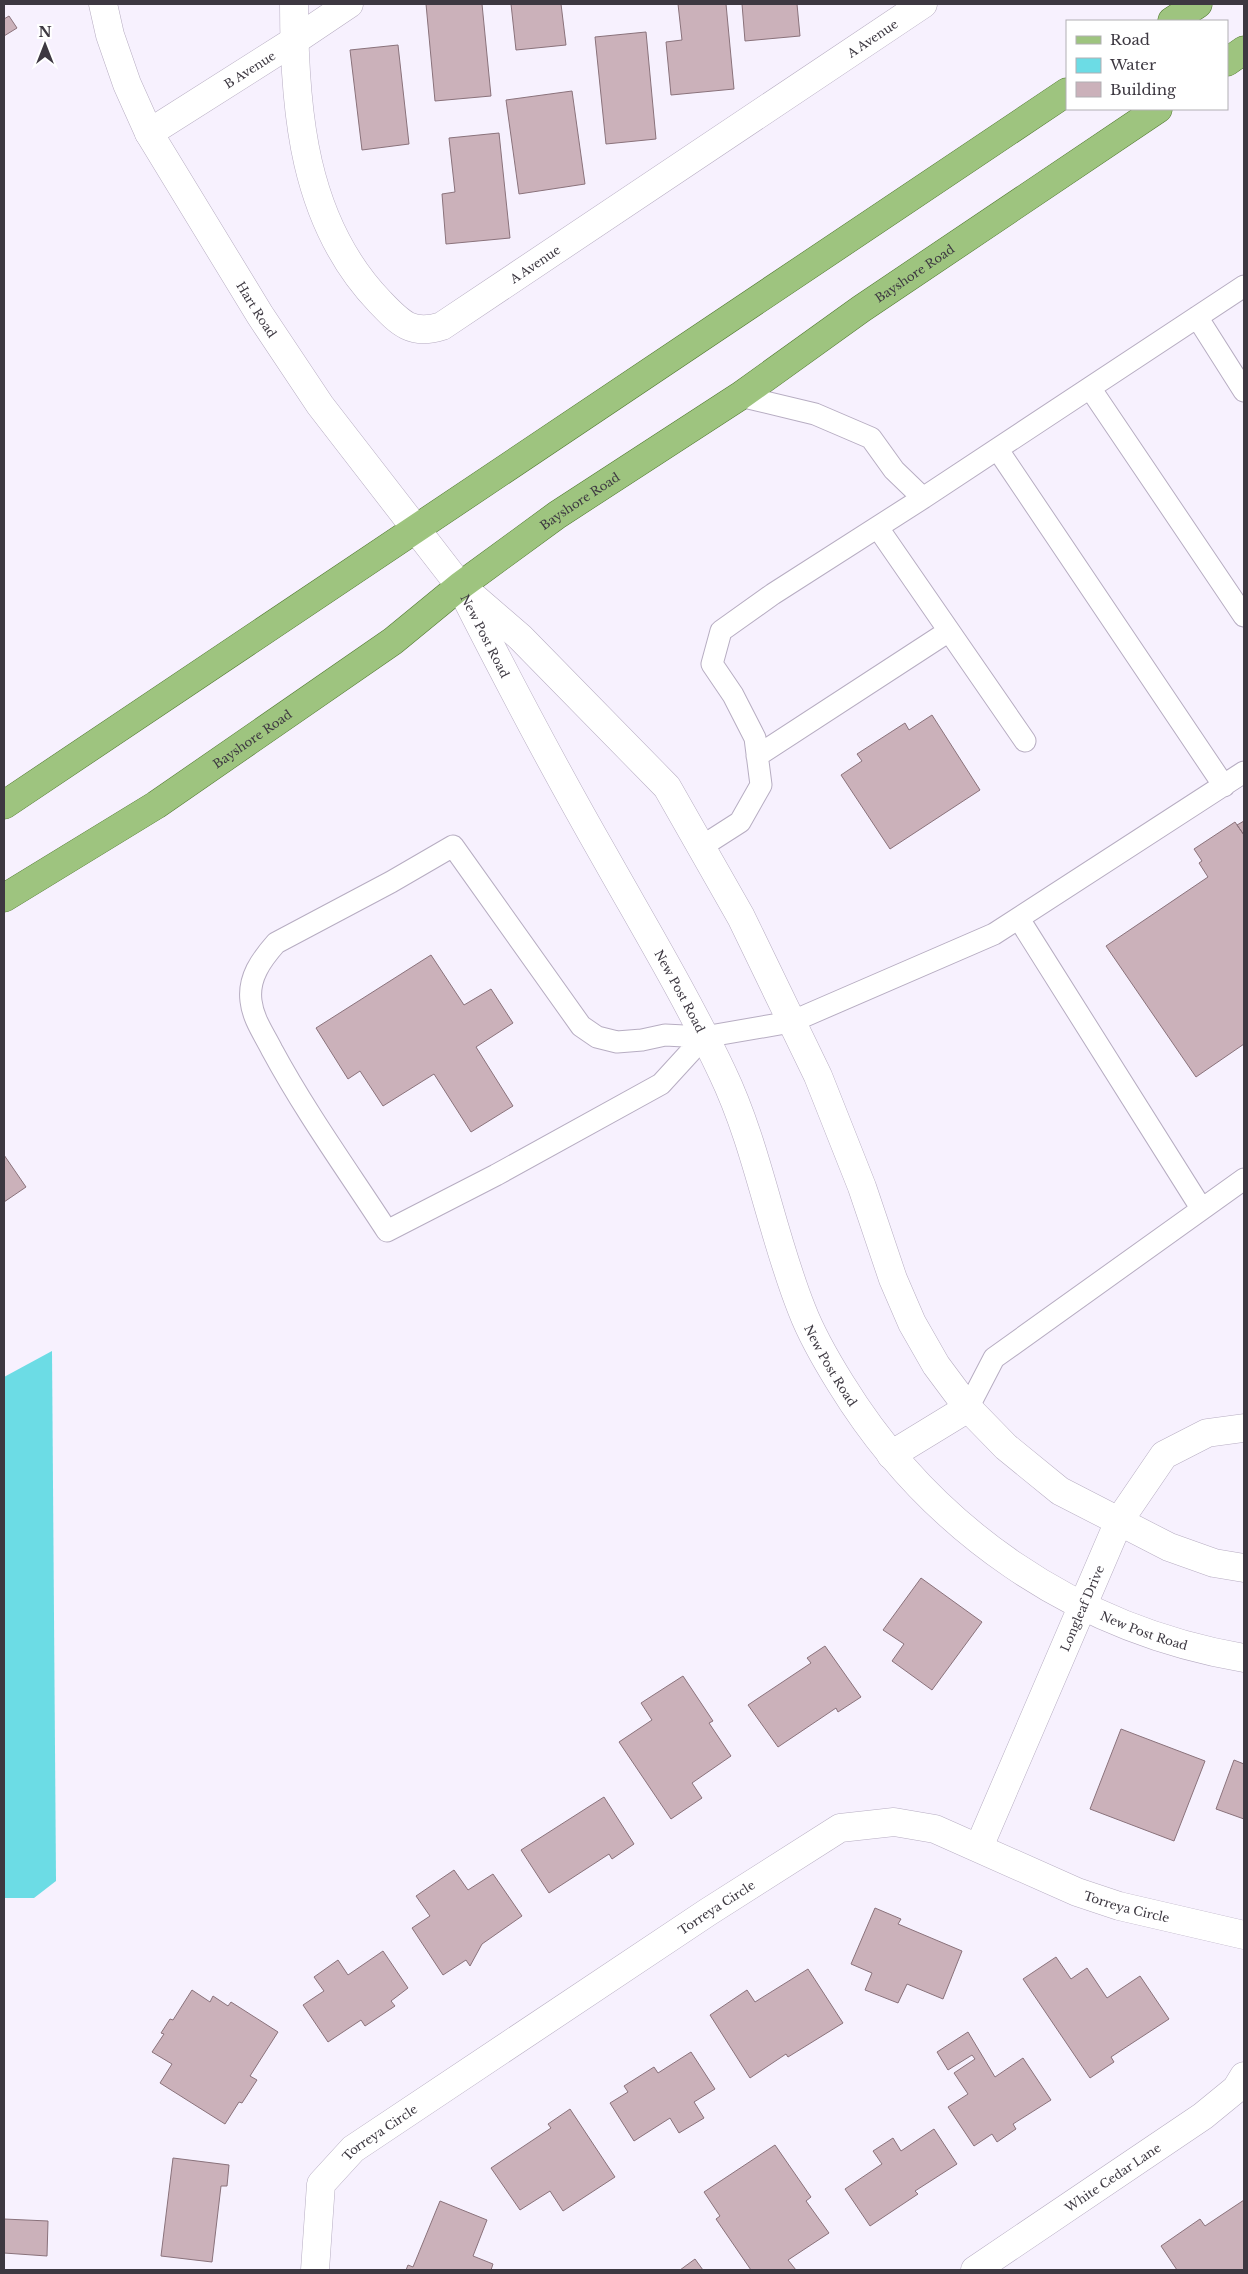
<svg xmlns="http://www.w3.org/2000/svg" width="1248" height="2274" font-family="'Libre Baskerville',serif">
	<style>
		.water { fill: #6cdce5 }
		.building { fill: #cbb1ba; stroke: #8a727b }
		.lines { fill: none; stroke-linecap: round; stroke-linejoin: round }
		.lane-casing { stroke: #b7adc2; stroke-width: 23 }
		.street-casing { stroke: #b7adc2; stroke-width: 29 }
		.secondary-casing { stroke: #b7adc2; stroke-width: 29 }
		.primary-casing { stroke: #527a31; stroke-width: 29 }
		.lane { stroke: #fff; stroke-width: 21 }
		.street { stroke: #fff; stroke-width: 28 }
		.secondary { stroke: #fff; stroke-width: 28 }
		.primary { stroke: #9ec47f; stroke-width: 28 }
		.labels { text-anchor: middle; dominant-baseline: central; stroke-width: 5; stroke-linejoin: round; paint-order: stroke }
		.street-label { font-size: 12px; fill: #3d3841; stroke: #fff }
	</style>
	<rect width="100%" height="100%" fill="#f7f1fe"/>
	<path class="water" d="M52,1351L56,1881L34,1898H4V1377Z"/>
	<path class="building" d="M426,4H482L491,96L435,101Z
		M511,4H561L566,45L516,50Z
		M678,4H726L734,89L671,95L666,42L682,40Z
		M742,4H797L800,36L745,41Z
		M9,16L17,28L4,36V19Z
		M646,32L656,139L606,144L595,37Z
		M398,45L409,144L362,150L350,50Z
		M572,91L585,184L519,194L506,100Z
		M499,133L510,238L446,244L442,194L455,192L449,138Z
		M932,715L980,790L890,849L841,775L862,761L857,754L905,723L909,730Z
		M1244,821V835L1237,825Z
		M1235,822L1244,835V1044L1196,1077L1106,946L1208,877L1199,863L1202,861L1194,849Z
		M431,955L464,1005L491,989L513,1023L476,1047L513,1106L471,1132L434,1074L383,1106L360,1071L348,1079L316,1028Z
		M4,1155L26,1187L4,1202Z
		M921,1578L982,1622L932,1690L892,1661L904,1644L883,1630Z
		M825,1646L861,1697L838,1712L836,1708L778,1747L748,1705L811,1663L807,1658Z
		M683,1676L713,1721L709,1723L731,1756L692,1783L702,1798L671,1819L619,1742L652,1720L641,1703Z
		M1121,1729L1205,1761L1174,1841L1090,1809Z
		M1234,1760L1244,1764V1819L1216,1809Z
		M604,1797L634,1844L612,1859L609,1854L549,1893L521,1850Z
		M454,1870L468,1890L493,1874L522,1916L482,1944L470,1966L466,1960L443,1975L412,1928L430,1916L416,1896Z
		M875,1908L901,1919L898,1924L962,1951L943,1999L907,1984L898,2003L865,1990L872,1973L851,1964Z
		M383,1951L408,1988L391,2001L395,2006L365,2026L361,2020L328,2042L303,2005L324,1991L314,1977L338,1960L348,1975Z
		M1056,1957L1071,1979L1087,1968L1107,1998L1140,1976L1169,2019L1111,2057L1114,2062L1090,2078L1023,1979Z
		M808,1969L843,2023L788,2057L786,2054L750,2078L710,2015L747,1990L755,2002Z
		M192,1990L210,2002L213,1996L228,2006L231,2002L278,2032L250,2076L257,2080L242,2103L239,2102L225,2124L160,2083L172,2064L152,2052L164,2034L161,2033L170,2019L173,2020Z
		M968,2032L995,2077L1023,2058L1051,2100L1013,2124L1016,2129L997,2142L992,2134L974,2146L948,2107L968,2094L954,2073L975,2059L972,2055L948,2070L937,2052Z
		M691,2052L715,2089L694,2102L704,2118L679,2133L670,2118L634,2141L610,2103L628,2092L624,2086L654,2067L658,2073Z
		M570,2109L615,2177L563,2211L550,2191L520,2210L491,2168L551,2128L548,2124Z
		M934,2129L957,2164L915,2191L918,2194L870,2226L845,2189L882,2164L873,2151L893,2138L901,2151Z
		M775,2145L811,2197L806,2201L829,2233L788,2260L796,2270H751L716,2219L720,2216L704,2192Z
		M173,2158L229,2165L227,2186H221L212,2262L161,2256Z
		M1244,2200V2270H1177L1161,2246L1200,2219L1205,2226Z
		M440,2201L487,2220L473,2256L493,2264L491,2270H406L408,2265L413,2267Z
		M4,2219L48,2221L47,2256L4,2253Z
		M695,2259L703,2270H680Z"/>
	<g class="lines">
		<g class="lane-casing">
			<path id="lane" d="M1197,317L1244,391
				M1090,388L1244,616
				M740,396L815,414L871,438L894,470L923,498L1244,286
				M998,450L1224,786
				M878,528L1025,741
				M757,756L949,631
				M701,847L740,822L761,785L755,738L733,695L712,664L721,631L773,594L923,498
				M1019,919L1201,1208
				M704,1037L661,1084L496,1175L387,1231C348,1171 306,1113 272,1050C264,1034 253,1019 251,1001C248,978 261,960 276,943L391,882L453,846L581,1026L597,1037L617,1042L642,1040L665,1035L704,1037L791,1022L994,934L1244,772
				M968,1408L994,1358L1244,1179"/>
		</g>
		<g class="street-casing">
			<g id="street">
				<path id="s1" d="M294,4C294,110 303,222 380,302C400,323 412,336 442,326L923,4"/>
				<path id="s2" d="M149,133L294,41L349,4"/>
				<path id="s3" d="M460,586C506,677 554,768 605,857C645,928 687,998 722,1072C758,1147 771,1233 802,1310C812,1336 826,1360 841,1384C931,1530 1075,1629 1244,1658"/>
				<path d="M469,593L520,637L667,787L741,917L818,1076L862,1187L893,1279L912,1323L936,1365L968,1408L1006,1447L1060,1491L1169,1547L1214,1563L1244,1568"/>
				<path d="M891,1455L968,1408"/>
				<path id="s4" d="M979,1847L1119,1521L1164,1455L1207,1433L1244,1428"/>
				<path id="s5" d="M315,2270L321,2184L353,2149L708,1912L840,1828L894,1822L935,1829L1077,1892L1119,1906L1244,1935"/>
				<path id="s6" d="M975,2270L1203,2116L1236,2089L1244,2076"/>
			</g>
		</g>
		<g class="secondary-casing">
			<g id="secondary">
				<path id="s7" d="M103,4L110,35L127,84L149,133L260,315L320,405L460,586"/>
			</g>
		</g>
		<g class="primary-casing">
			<g id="primary">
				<path d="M1172,21L1198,4"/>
				<path d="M1227,62L1244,50"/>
				<path d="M4,805L1067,92"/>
				<path id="s8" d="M4,898L156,805L393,641L460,586L557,515L740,396L861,309L1158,109"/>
			</g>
		</g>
		<use href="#lane" class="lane"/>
		<use href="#street" class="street"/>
		<use href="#secondary" class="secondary"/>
		<use href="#primary" class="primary"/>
	</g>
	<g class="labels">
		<g class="street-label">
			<text stroke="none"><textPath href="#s1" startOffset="908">A Avenue</textPath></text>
			<text stroke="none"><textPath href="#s2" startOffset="119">B Avenue</textPath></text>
			<text stroke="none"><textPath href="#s1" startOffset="502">A Avenue</textPath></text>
			<text stroke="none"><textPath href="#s8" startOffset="1105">Bayshore Road</textPath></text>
			<text stroke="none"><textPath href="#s7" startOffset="344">Hart Road</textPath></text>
			<text stroke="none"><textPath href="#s8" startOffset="700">Bayshore Road</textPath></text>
			<text stroke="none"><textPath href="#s3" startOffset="56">New Post Road</textPath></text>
			<text stroke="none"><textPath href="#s8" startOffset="295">Bayshore Road</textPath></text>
			<text stroke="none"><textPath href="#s3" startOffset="461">New Post Road</textPath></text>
			<text stroke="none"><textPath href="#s3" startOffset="866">New Post Road</textPath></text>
			<text stroke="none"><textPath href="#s4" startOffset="260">Longleaf Drive</textPath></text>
			<text stroke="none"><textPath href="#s3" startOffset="1286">New Post Road</textPath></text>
			<text stroke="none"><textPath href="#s5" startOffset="1020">Torreya Circle</textPath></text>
			<text stroke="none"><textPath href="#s5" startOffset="570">Torreya Circle</textPath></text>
			<text stroke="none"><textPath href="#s5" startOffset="165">Torreya Circle</textPath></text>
			<text stroke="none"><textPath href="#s6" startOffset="166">White Cedar Lane</textPath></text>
		</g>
	</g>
	<rect width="1248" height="2274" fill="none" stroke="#3d3841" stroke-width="10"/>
	<rect x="1066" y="20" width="162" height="90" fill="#ffffff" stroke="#b1afb3"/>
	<rect x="1076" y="36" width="25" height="8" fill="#9ec47f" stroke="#b1afb3"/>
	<text x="1110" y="45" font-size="15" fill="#3d3841">Road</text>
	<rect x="1076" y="58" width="25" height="15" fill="#6cdce5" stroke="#b1afb3"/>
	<text x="1110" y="70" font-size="15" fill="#3d3841">Water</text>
	<rect x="1076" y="82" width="25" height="15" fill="#cbb1ba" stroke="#b1afb3"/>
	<text x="1110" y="95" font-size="15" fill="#3d3841">Building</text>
	<g transform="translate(45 45)" stroke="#ffffff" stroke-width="4" paint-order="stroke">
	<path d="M0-4L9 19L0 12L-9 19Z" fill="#3d3841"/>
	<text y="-8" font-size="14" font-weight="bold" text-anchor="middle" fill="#3d3841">N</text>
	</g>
</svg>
